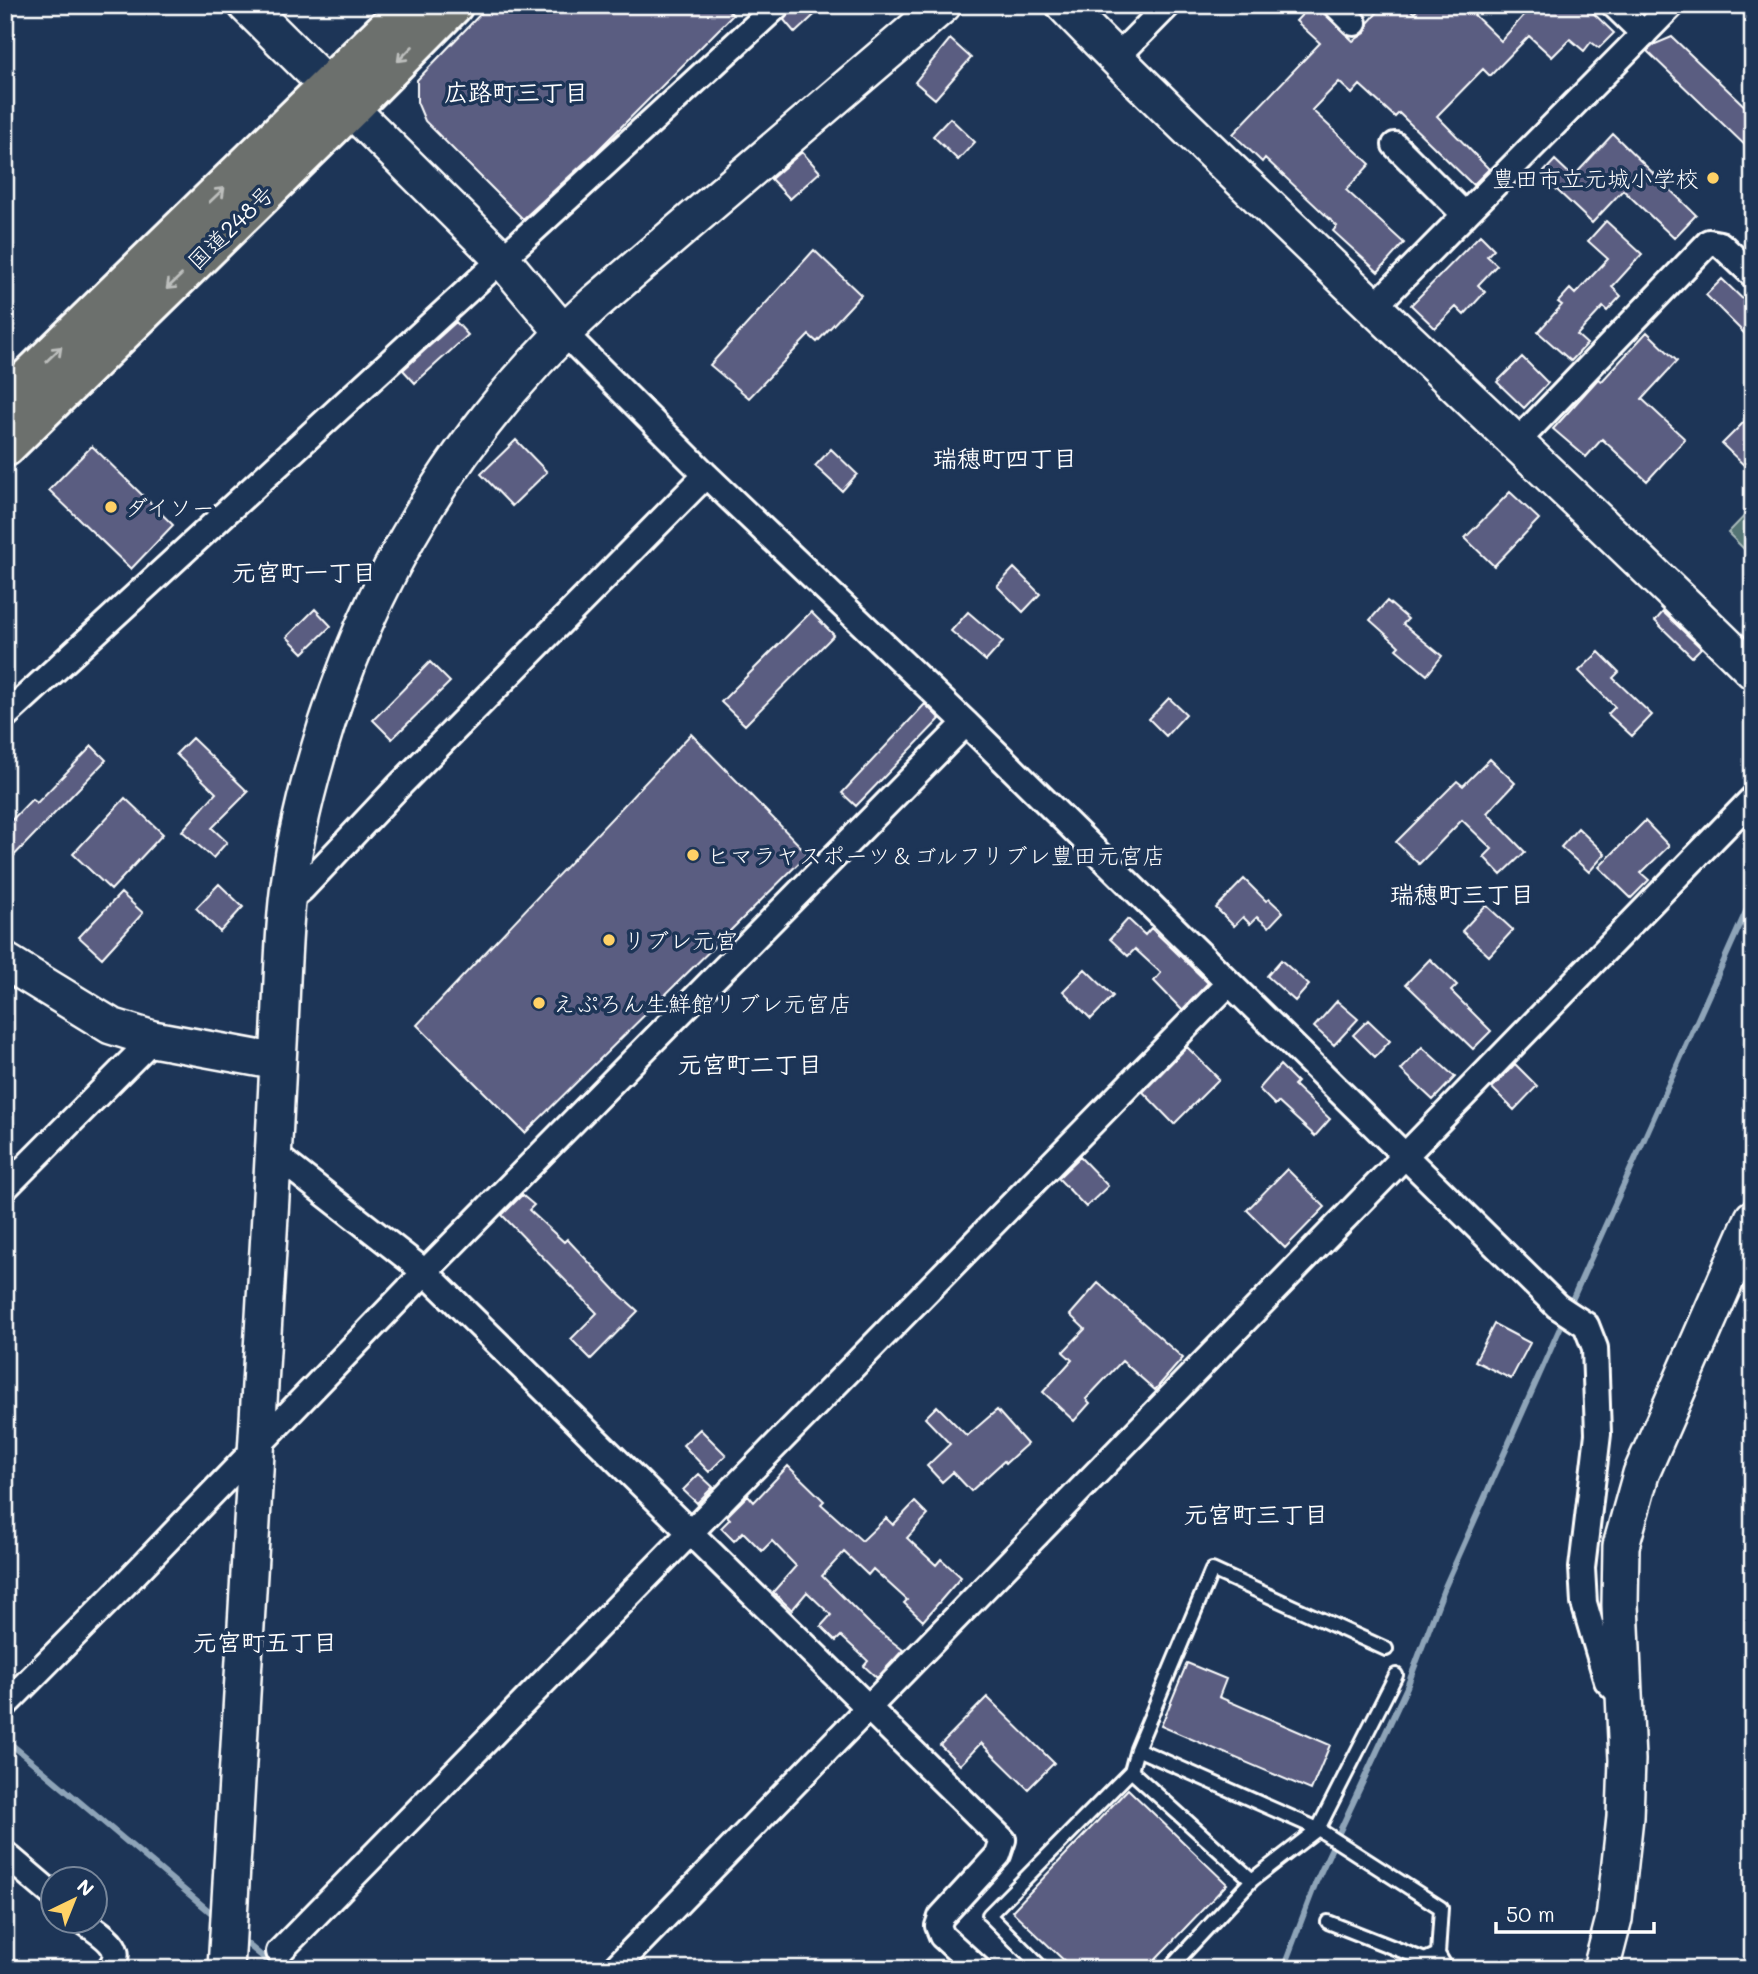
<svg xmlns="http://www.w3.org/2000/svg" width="1758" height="1974" font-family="Mali,'Klee One',sans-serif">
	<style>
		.green { fill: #547474; stroke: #aababa; stroke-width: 2 }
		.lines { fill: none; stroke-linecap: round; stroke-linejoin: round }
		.stream { stroke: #8ea4b8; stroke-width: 6 }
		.building { fill: #5a5d81; stroke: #fff; stroke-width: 2 }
		.lane-casing { stroke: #fff; stroke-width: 18 }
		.street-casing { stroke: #fff; stroke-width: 30 }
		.secondary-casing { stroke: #fff; stroke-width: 40 }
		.highway-casing { stroke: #fff; stroke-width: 44 }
		.lane { stroke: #1d3557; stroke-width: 12 }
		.street { stroke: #1d3557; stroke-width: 24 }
		.secondary { stroke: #1d3557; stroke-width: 35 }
		.highway { stroke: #6c706d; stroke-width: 38 }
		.oneway { stroke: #bdbfbd }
		.poi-dot { fill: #ffd166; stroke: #1d3557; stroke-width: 2.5 }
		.labels { text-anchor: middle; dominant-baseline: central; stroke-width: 7; stroke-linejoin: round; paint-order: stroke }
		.poi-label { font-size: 23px; fill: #fff; stroke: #1d3557; text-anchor: start }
		.street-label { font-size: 23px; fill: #fff; stroke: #1d3557 }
		.neighbourhood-label { font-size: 24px; font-weight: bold; fill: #fff; stroke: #1d3557 }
	</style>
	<rect width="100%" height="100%" fill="#1d3557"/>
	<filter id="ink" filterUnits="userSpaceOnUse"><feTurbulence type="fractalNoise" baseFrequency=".0143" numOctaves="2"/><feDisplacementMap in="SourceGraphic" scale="14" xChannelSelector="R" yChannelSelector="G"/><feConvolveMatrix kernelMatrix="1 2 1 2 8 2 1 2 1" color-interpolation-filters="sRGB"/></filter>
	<g filter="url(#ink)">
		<path class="green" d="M1753,507V558L1728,533Z"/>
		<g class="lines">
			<path class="stream" d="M1568,1309L1753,896
				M5,1739L215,1916
				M239,1937L277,1969
				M1283,1969L1316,1882L1407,1687L1444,1589L1564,1319"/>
		</g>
		<path class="building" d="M489,5H723L733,15L595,153L523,219L425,121L417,102V80Z
			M792,5H825L795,33L784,20L792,10Z
			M1311,5H1315L1353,41L1365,33L1368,23L1384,5H1405L1414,13L1422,5H1464L1501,41L1533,5H1585L1614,33L1599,48L1591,42L1584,51L1570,39L1552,57L1529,36L1490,76L1483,69L1437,116L1489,169L1473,185L1399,113L1395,117L1360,85L1352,94L1339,82L1312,110L1370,164L1346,190L1404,243L1378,272L1333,231L1337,226L1265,158L1262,162L1233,134L1320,43L1296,21Z
			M1672,37L1753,114V153L1647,51L1655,44Z
			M950,39L971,58L935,99L915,82Z
			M950,118L975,142L958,160L933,136Z
			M1613,134L1696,215L1674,238L1623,190L1592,223L1541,175L1555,160L1573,177Z
			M802,152L820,172L790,199L771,179Z
			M1606,221L1642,254L1612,287L1621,296L1607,311L1603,307L1577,335L1587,344L1571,361L1538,332L1562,305L1558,302L1570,289L1575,294L1608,259L1588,241Z
			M1480,235L1494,249L1487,256L1497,265L1478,285L1485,292L1464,315L1456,307L1435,328L1411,305Z
			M814,250L861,295L817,342L809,335L749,398L710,365Z
			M1722,279L1753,309V342L1706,295Z
			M456,322L468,335L415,383L403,370Z
			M1647,332L1677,361L1642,399L1685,439L1647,481L1602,439L1586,457L1553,429L1598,379L1602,381Z
			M1522,357L1548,383L1524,408L1497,382Z
			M1753,413V474L1722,444Z
			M516,440L547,472L512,506L481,474Z
			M92,446L173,525L131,569L49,490Z
			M831,449L857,474L842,491L815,466Z
			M1510,492L1539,519L1494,566L1465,538Z
			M1014,568L1040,594L1023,612L997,586Z
			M1387,601L1408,619L1403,624L1442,656L1427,675L1396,649L1399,646L1370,620Z
			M315,609L331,626L303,653L287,637Z
			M811,612L834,635L745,725L721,702Z
			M968,612L1003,642L986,661L951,631Z
			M1663,612L1701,648L1692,657L1655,621Z
			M1599,652L1619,672L1613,678L1652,715L1632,736L1608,714L1615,707L1579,671Z
			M430,662L450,682L392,739L373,720Z
			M1169,698L1186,714L1166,736L1149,719Z
			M925,704L940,719L856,806L842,793Z
			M691,734L808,854L525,1133L417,1025Z
			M192,738L248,792L212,828L227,842L213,858L182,831L216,793L176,754Z
			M92,746L106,760L5,865V827L32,799L37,803Z
			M1490,759L1515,783L1487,813L1525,852L1501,875L1484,857L1492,849L1462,820L1419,864L1396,842L1457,781L1463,786Z
			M125,798L163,834L111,890L73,854Z
			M1645,821L1669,846L1641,873L1649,880L1631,898L1599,867Z
			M1578,828L1605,854L1589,872L1561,847Z
			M1244,879L1266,901L1269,899L1283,912L1269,927L1257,917L1250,924L1243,917L1234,926L1216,908Z
			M219,884L243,907L220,932L196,908Z
			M121,893L143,913L102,958L79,937Z
			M1486,905L1513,930L1489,956L1462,931Z
			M1128,919L1145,935L1151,928L1208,983L1182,1010L1154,981L1161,973L1135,949L1128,956L1110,939Z
			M1430,959L1457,985L1451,991L1491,1031L1473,1049L1406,984Z
			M1281,960L1309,985L1295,1001L1267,976Z
			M1085,969L1113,996L1091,1019L1063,991Z
			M1337,1001L1358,1019L1334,1045L1314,1027Z
			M1368,1020L1390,1041L1375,1057L1353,1035Z
			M1187,1047L1219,1079L1174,1124L1143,1092Z
			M1422,1047L1455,1077L1433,1100L1401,1070Z
			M1515,1064L1537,1086L1514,1110L1492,1088Z
			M1280,1065L1297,1082L1294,1085L1330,1119L1315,1136L1278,1102L1275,1105L1259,1089Z
			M1080,1157L1108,1186L1086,1207L1058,1178Z
			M1287,1169L1325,1207L1285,1248L1247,1210Z
			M522,1195L534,1205L529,1210L564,1242L567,1239L618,1293L638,1311L591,1359L571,1339L597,1313L502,1215Z
			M1098,1283L1183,1358L1155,1390L1122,1361L1086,1399L1090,1403L1074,1421L1043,1392L1072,1360L1063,1352L1085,1329L1070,1315Z
			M1494,1324L1530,1343L1511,1379L1475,1361Z
			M937,1406L967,1436L997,1410L1027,1444L1006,1463L1004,1461L971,1491L953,1472L942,1482L927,1466L950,1444L925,1418Z
			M700,1429L726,1455L709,1472L683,1445Z
			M788,1466L824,1501L821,1504L862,1541L886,1518L893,1525L915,1502L928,1515L907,1538L936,1565L941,1559L961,1577L923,1621L904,1603L907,1600L873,1569L868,1575L844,1552L822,1576L872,1626L903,1650L877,1678L864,1666L868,1661L841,1636L836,1641L821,1626L831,1615L807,1592L792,1610L773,1592L796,1566L772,1541L762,1551L743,1532L734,1541L721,1528L730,1519L727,1516L748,1495L754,1502Z
			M699,1474L713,1487L697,1503L683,1490Z
			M1187,1663L1226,1679L1219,1697L1330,1745L1311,1790L1161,1726Z
			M987,1697L1054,1763L1028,1789L981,1743L960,1765L940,1745Z
			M1128,1789L1227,1884L1146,1969H1073L1012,1911Z"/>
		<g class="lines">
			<g class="lane-casing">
				<path id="lane" d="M1396,1675L1318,1829L1441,1908L1438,1954L1447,1969
					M1137,1749L1318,1829L1252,1880
					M1131,1771L1252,1880L1169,1969
					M1328,1922L1425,1960L1438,1954
					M1043,1969L989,1915L1131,1771L1137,1749L1212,1570L1386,1649"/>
			</g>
			<g class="street-casing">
				<path id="street" d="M1336,5L1354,23
					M1614,5L1644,34
					M1115,59L1168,5
					M1395,145L1465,215
					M1373,308L1672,5
					M563,332L706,475L966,723L1557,1306L1586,1325L1595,1348L1598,1434L1582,1568L1584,1603L1607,1681L1623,1697
					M1516,443L1709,242L1720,244L1753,275
					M5,716L778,5
					M287,901L302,889L399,786L706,475
					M274,1154L425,1272L1003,1840L998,1855L941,1917L938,1926L942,1936L978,1969
					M5,1188L153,1039
					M5,1705L125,1584L425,1272L966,723
					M5,1854L52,1894
					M85,1922C101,1935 128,1947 109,1969
					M279,1952L1229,983
					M614,1969L1753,798"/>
			</g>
			<g class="secondary-casing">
				<path id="secondary" d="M246,5L502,259L563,332
					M1064,5C1127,71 1194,135 1260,198C1424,357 1591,511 1753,671
					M5,961L111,1026L153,1039L278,1062
					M226,1969C237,1745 251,1522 265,1299C271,1208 275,1117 280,1026C282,985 283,943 287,902C292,853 303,804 317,756C367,581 460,425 595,303L943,5
					M1601,1969L1614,1919L1625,1817L1627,1760L1620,1605L1621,1546L1641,1474L1753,1218"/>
			</g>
			<g class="highway-casing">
				<path id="highway" d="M5,401L411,5
					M5,447L351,108L453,5"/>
			</g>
			<use href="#lane" class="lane"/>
			<use href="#street" class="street"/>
			<use href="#secondary" class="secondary"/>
			<use href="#highway" class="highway"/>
		</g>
		<defs><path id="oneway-shaft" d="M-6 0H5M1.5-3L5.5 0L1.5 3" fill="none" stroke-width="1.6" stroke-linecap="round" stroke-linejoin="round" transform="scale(1.75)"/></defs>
		<g class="oneway">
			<use href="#oneway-shaft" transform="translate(405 54) rotate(135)"/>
			<use href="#oneway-shaft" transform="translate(217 195) rotate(-44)"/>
			<use href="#oneway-shaft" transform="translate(174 282) rotate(136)"/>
			<use href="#oneway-shaft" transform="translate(54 354) rotate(-44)"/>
		</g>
	</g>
	<g class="poi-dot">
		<circle cx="1713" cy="178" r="7"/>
		<circle cx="111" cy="507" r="7"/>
		<circle cx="693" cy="855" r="7"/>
		<circle cx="609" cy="940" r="7"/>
		<circle cx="539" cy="1003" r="7"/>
	</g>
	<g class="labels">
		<g class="poi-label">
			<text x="1699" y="178" text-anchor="end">豊田市立元城小学校</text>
			<text x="125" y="507">ダイソー</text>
			<text x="707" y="855">ヒマラヤスポーツ＆ゴルフリブレ豊田元宮店</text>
			<text x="623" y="940">リブレ元宮</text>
			<text x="553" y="1003">えぷろん生鮮館リブレ元宮店</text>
		</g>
		<g class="street-label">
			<text transform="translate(230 227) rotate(-44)">国道248号</text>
		</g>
		<g class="neighbourhood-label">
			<text x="516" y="91">広路町三丁目</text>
			<text x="1005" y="457">瑞穂町四丁目</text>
			<text x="304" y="571">元宮町一丁目</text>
			<text x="1462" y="893">瑞穂町三丁目</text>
			<text x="750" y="1063">元宮町二丁目</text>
			<text x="1256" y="1513">元宮町三丁目</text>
			<text x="265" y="1641">元宮町五丁目</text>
		</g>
	</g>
	<rect width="1758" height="1974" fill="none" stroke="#1d3557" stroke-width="28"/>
	<rect x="14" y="14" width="1730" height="1946" fill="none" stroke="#fff" stroke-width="2.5" filter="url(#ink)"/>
	<g transform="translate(74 1900) rotate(43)"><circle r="33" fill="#1d3557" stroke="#77869a" stroke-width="2"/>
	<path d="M0-5L12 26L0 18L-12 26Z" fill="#ffd166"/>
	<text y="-10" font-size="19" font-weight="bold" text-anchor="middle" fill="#ffffff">N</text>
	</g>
	<path d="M1496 1922v10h158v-10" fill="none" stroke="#ffffff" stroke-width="3.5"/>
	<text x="1506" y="1922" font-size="21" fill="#ffffff" stroke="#1d3557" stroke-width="5" paint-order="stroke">50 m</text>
</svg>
